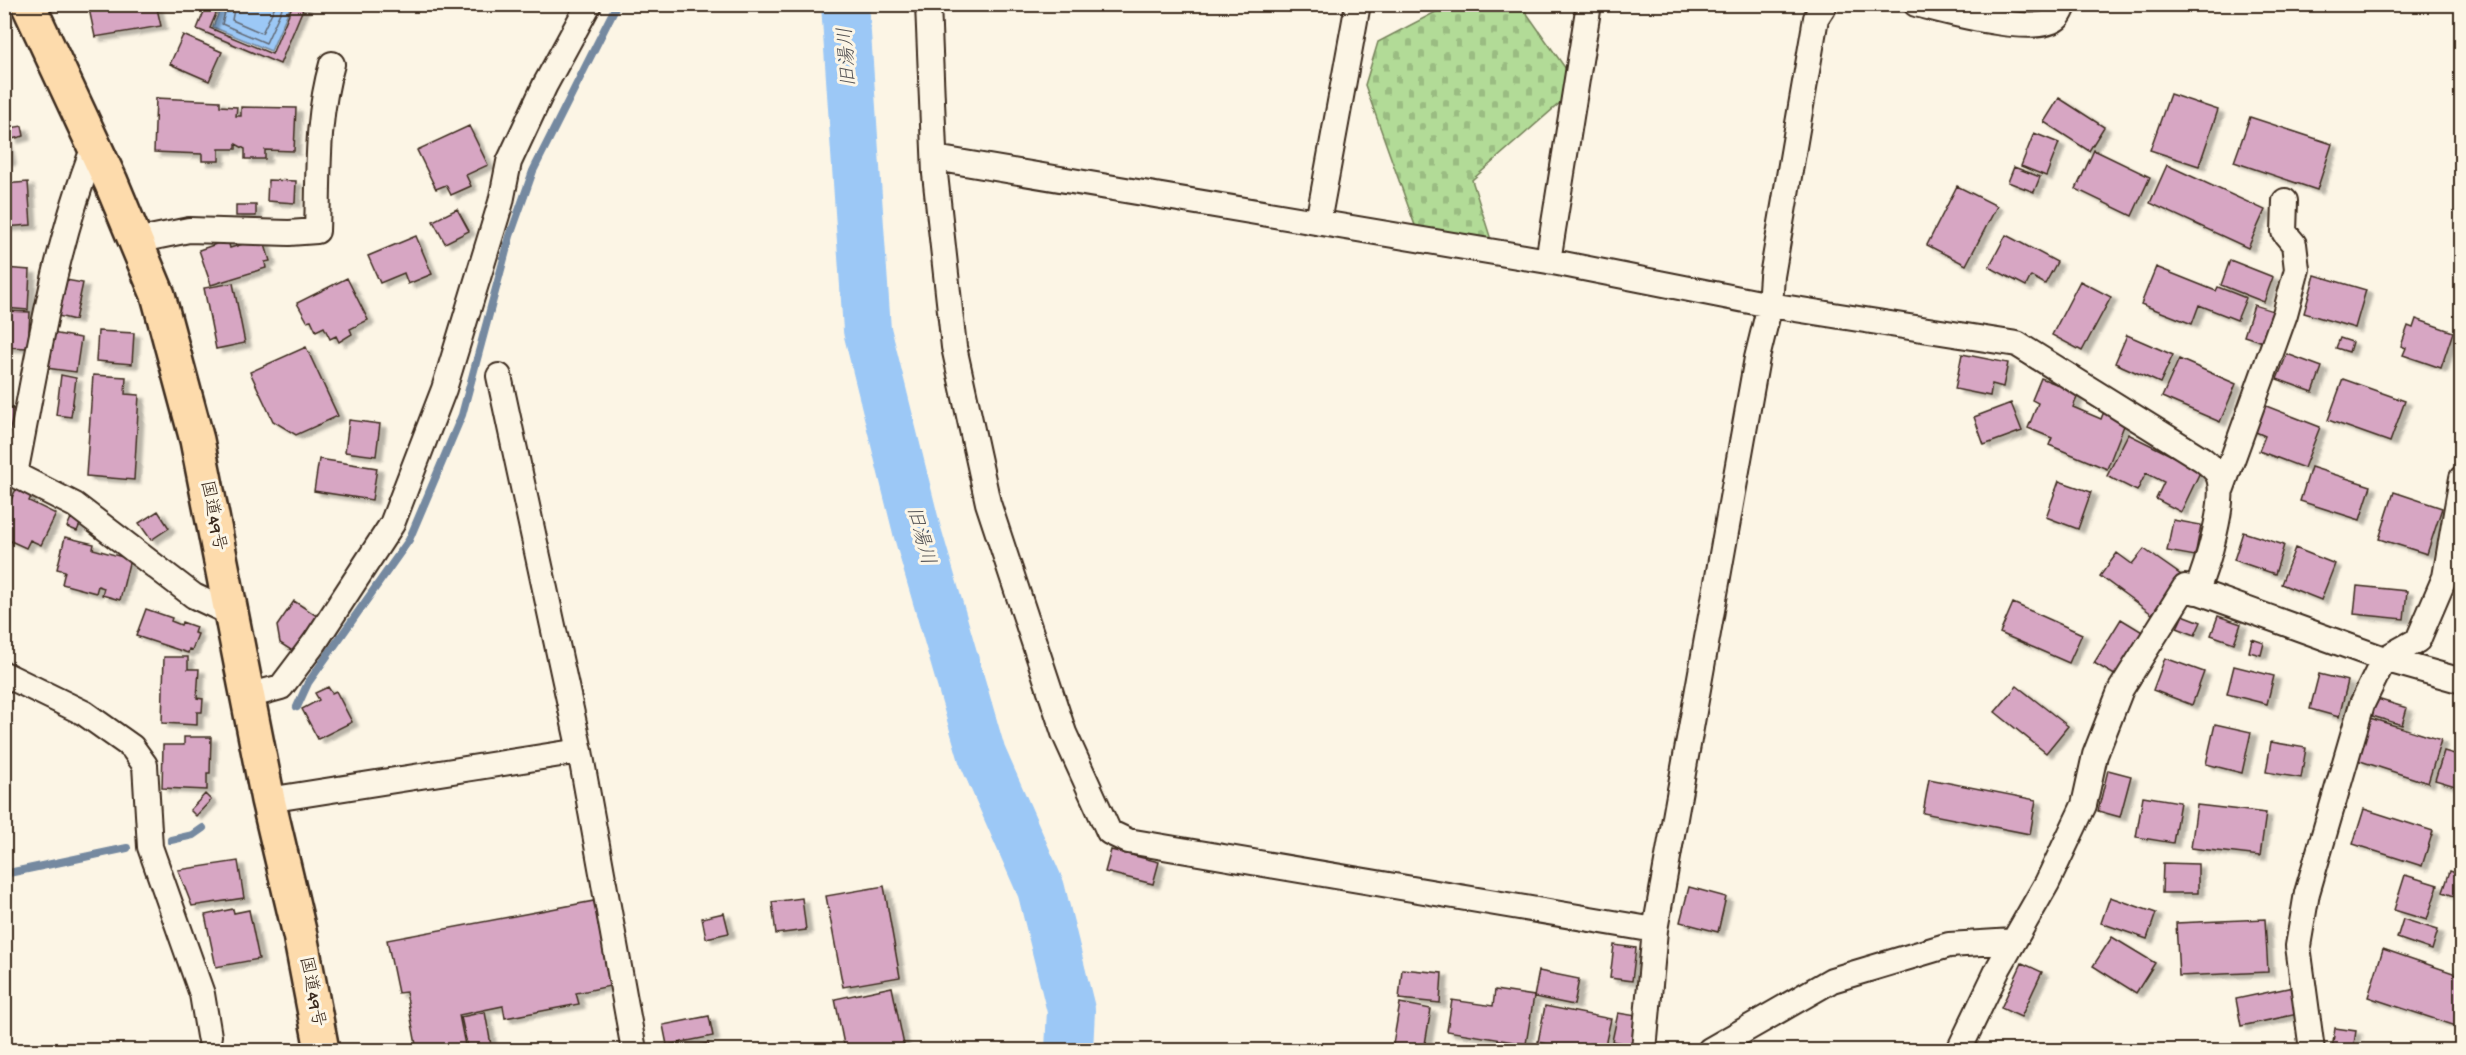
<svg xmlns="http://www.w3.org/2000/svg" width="2466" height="1055" font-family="'Gochi Hand','Klee One',sans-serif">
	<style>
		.cemetery { fill: url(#cemetery-stones); stroke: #76825a; stroke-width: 1.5 }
		.water { fill: #9cc8f6; stroke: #7589a0; stroke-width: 1.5 }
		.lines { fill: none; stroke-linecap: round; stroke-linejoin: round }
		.shore { stroke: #626974; stroke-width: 1.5 }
		.stream { stroke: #7589a0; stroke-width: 8 }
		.river { stroke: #9cc8f6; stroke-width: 48 }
		.building { fill: #d7a6c3; stroke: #3b2a1e; stroke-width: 1.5; filter: url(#shadow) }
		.street-casing { stroke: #3b2a1e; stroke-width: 28 }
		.highway-casing { stroke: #3b2a1e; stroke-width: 38 }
		.street { stroke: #fcf5e5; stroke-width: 24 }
		.highway { stroke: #fddbac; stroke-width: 33 }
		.labels { text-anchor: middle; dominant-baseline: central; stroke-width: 6; stroke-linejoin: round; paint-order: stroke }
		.street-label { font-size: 18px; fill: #3b2a1e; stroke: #fcf5e5 }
		.water-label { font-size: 20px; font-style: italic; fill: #535254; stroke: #fcf5e5 }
	</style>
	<defs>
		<pattern id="cemetery-stones" width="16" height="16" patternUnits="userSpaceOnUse" patternTransform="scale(1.5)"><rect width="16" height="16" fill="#b2db97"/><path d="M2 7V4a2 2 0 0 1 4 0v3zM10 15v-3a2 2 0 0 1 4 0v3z" fill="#9abc82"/></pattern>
		<filter id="shadow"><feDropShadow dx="6" dy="4" stdDeviation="1.5" flood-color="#0004"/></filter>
	</defs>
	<rect width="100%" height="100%" fill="#fcf5e5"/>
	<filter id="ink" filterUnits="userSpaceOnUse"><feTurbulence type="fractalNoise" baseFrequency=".0167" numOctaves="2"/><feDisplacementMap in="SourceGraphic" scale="12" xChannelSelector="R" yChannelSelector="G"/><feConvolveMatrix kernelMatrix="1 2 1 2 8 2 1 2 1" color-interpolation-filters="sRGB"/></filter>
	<g filter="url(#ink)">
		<path class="cemetery" d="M1449,5H1521L1568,72L1562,101L1472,180L1493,246L1417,231L1365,85L1378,42Z"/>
		<path class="water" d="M222,5V4L291,5L271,51L213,27Z"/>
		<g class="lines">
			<path class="shore" d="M227,4L222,24L266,43L284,4
				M235,4L232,20L262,33L276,4"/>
			<path class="stream" d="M297,707L308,683L409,540L462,415L510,236L533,171L617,4
				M171,840L193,835L203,828
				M4,874L127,848"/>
			<path class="river" d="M845,4L867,330L917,531L982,755L1041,889L1071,1010L1069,1050"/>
		</g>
		<path class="building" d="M88,4H156L161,26L95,37Z
			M207,4H220L210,28L272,54L293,4H305L280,64L197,29Z
			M183,35L222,52L209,81L170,64Z
			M2170,94L2218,110L2199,166L2150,150Z
			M156,98L220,101V106L237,107L236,116H241V107L296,108L294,151L265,150V159H245V149L236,144V149H219V161H202V154L154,152Z
			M2059,98L2104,127L2089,151L2044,122Z
			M2250,117L2332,144L2317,190L2234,162Z
			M22,126L24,136L12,139L10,128Z
			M469,126L488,165L466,175L471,186L451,195L446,185L436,189L417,150Z
			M4,131L10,161L4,162Z
			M2034,133L2059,143L2046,176L2021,166Z
			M2094,150L2150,177L2132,216L2076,189Z
			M2167,165L2265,210L2248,248L2150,203Z
			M2014,167L2040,177L2034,192L2008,182Z
			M268,180L296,181L295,203L267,201Z
			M28,182L31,225L4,227V184Z
			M1957,186L1997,206L1966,265L1927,245Z
			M236,205H256V216H236Z
			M457,209L469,231L445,243L433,221Z
			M2006,235L2057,262L2045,284L2031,276L2026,286L1989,267Z
			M416,236L432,274L408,284L404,273L380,283L368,256Z
			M263,238L270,261L265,262L266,268L211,285L199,250L228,240L230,248Z
			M2230,260L2273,277L2264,302L2221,285Z
			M2156,267L2216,291L2218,287L2246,298L2237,320L2199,305L2192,324L2141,304Z
			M4,268L30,270L28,310L4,308Z
			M2315,275L2366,290L2355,328L2304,313Z
			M347,278L368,320L350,329L352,334L339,342L336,336L330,339L324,327L316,331L311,320L307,321L297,303Z
			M66,280L83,283L75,320L58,316Z
			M2080,281L2111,297L2082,351L2052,335Z
			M233,283L245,343L216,349L204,288Z
			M2254,305L2273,311L2263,342L2244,336Z
			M4,311L30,312L28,348L4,347Z
			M2416,319L2453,332L2441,368L2403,355L2406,348L2401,346L2408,326L2413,328Z
			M98,331L134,333L132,364L96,361Z
			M52,333L81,338L76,372L46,368Z
			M2127,335L2173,355L2160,383L2115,363Z
			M2340,338L2352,342L2349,352L2336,348Z
			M306,347L338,416L296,435L273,421L250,372Z
			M1962,354L2008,363L2003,387L1992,384L1990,396L1955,389Z
			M2287,354L2322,367L2313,392L2277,379Z
			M2179,359L2236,384L2220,422L2162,397Z
			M61,375L76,378L71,417L56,415Z
			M93,375L126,377L125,394L139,395L134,480L86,476Z
			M2041,378L2079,393L2073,407L2101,419L2105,409L2127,418L2107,469L2049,445L2052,438L2028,428L2038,403L2032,400Z
			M2343,379L2405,401L2390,442L2328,420Z
			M2011,403L2022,431L1984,445L1974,417Z
			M2261,404L2320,427L2304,468L2259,451L2265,436L2251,430Z
			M4,406L20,411L7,448L4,447Z
			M349,420L380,424L376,456L345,452Z
			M2128,434L2201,470L2181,512L2156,499L2164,482L2146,473L2137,491L2107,476Z
			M319,459L377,468L372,500L314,491Z
			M2311,467L2371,486L2360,520L2300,501Z
			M2059,481L2091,492L2078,529L2046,517Z
			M19,483L34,490L29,501L56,514L41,545L30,540L26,548L4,538V514Z
			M4,486L10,489L4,501Z
			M2394,492L2442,508L2427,554L2379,539Z
			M158,511L169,528L151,540L139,523Z
			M71,518L81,522L77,531L67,527Z
			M2173,520L2201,525L2195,556L2167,551Z
			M2243,532L2284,545L2275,574L2234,560Z
			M65,537L94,544L93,549L130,559L120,600L102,595L104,588L98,586L96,593L62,584L65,571L57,569Z
			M2295,548L2335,564L2321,600L2281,584Z
			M2144,549L2181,575L2152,614L2100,576L2117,553L2132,564Z
			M2357,586L2407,591L2404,619L2354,614Z
			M294,601L317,616L294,652L280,643L277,626Z
			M2013,603L2082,634L2069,663L2000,633Z
			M146,609L172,618L171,621L181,625L182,622L196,627L194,633L198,634L192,650L189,649L188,653L136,636Z
			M2183,615L2201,622L2195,635L2177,628Z
			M2218,616L2241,624L2234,643L2211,635Z
			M2121,619L2144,633L2118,677L2094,663Z
			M2252,639L2264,643L2261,655L2249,652Z
			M164,657H188V669H199L197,698L203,699L202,712H197V725L162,723Z
			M2165,658L2204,672L2192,705L2153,690Z
			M2234,666L2274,676L2267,704L2227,694Z
			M2319,674L2348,681L2339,717L2310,709Z
			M2017,686L2068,726L2046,753L1995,712Z
			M328,687L332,693L336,691L352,722L318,739L302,709L319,700L315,693Z
			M2374,698L2407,708L2402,725L2369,715Z
			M2370,718L2441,740L2428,783L2357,760Z
			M2215,724L2251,732L2242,773L2206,764Z
			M184,737H211L210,773H207V790L162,788L163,745H184Z
			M2271,742L2306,748L2301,778L2266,772Z
			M2444,751L2462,756V788L2435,780Z
			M2108,770L2131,776L2120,817L2098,811Z
			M1929,779L2036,800L2030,834L1923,813Z
			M205,794L211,800L196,816L190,810Z
			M2143,796L2180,802L2173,843L2136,837Z
			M2197,805L2266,813L2260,856L2191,848Z
			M2364,809L2433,831L2422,866L2353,844Z
			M1111,850L1159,862L1153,884L1105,872Z
			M238,861L244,898L192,906L178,870Z
			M2163,863L2198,864V893H2162Z
			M2450,871L2462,875V899L2443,892Z
			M2405,875L2438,885L2427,920L2394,910Z
			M884,886L900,977L843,987L826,896Z
			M1689,887L1726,897L1718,932L1680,922Z
			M2110,897L2156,913L2147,939L2101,923Z
			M802,898L806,930L776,934L772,902Z
			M594,901L610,986L576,993L579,1004L505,1018L503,1006L459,1015L466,1050H417L406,992L398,993L387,940Z
			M233,909L234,913L249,910L259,959L216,967L205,915Z
			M724,913L729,933L706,938L702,918Z
			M2265,919L2268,972L2179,976L2176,923Z
			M2403,919L2438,930L2432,950L2397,938Z
			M2112,937L2155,963L2136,993L2093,966Z
			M1614,945L1636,948L1632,981L1610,978Z
			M2383,949L2462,976V1028L2368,997Z
			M2022,963L2042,972L2021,1017L2001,1008Z
			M1402,969L1442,973L1440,1003L1399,999Z
			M1539,971L1579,979L1574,1005L1534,997Z
			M892,987L905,1050H845L835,999Z
			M2293,987L2298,1014L2241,1026L2236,999Z
			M1495,990L1534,996L1526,1044L1447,1031L1452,1000L1493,1006Z
			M1400,1003L1431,1009L1424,1050H1392Z
			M1545,1006L1611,1019L1604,1050H1577L1538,1042Z
			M485,1012L491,1045L468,1049L461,1017Z
			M1618,1013L1637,1016L1632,1045L1612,1041Z
			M709,1016L713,1036L667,1045L663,1025Z
			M2335,1028L2356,1031L2353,1050H2332Z
			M708,1043L710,1050H674Z"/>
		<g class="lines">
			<g class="street-casing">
				<path id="street" d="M928,4L935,174L954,347L988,503L1064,733L1109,832L1128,841L1655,930
					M1916,4C1944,11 2038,38 2058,17C2061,14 2063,8 2065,4
					M935,158L1548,261L1770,305L2017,344L2202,459C2207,463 2215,469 2218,475C2228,499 2206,568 2196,592
					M1318,222L1358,4
					M135,241L189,230L289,233L317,231C319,174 316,119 332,64
					M1548,261L1589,4
					M499,376L580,751L634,1050
					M4,469L75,505L194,596L230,613
					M15,474C37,364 53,251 94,147
					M2222,488L2285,314L2297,269L2294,244L2284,232L2285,201
					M4,674L84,713L132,747L145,765L150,847L202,994L209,1036
					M248,696L281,687L315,642L392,524L444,389L501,202L509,162L545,85L589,4
					M268,800L580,751
					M1644,1050L1655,930L1757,358L1770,305L1772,276L1816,18L1825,4
					M1710,1050L1832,980L1949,945L2013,941
					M1959,1050L1999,967L2047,883L2084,805L2095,755L2121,689L2185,587L2384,659L2462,681
					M2312,1050L2298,946L2307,893L2362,704L2384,659L2418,640L2445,577L2462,478"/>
			</g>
			<g class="highway-casing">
				<path id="highway" d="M28,4L111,182L158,295L197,440L268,800L300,935L322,1050"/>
			</g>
			<use href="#street" class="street"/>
			<use href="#highway" class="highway"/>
		</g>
	</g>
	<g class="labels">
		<g class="street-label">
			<text transform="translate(212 516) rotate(79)">国道49号</text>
			<text transform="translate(311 992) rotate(79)">国道49号</text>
		</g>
		<g class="water-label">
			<text transform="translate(849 57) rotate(-94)">旧湯川</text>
			<text transform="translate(919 536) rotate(75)">旧湯川</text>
		</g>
	</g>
	<rect width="2466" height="1055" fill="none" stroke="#fcf5e5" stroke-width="24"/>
	<rect x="12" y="12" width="2442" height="1031" fill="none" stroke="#3b2a1e" stroke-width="2" filter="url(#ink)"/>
</svg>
